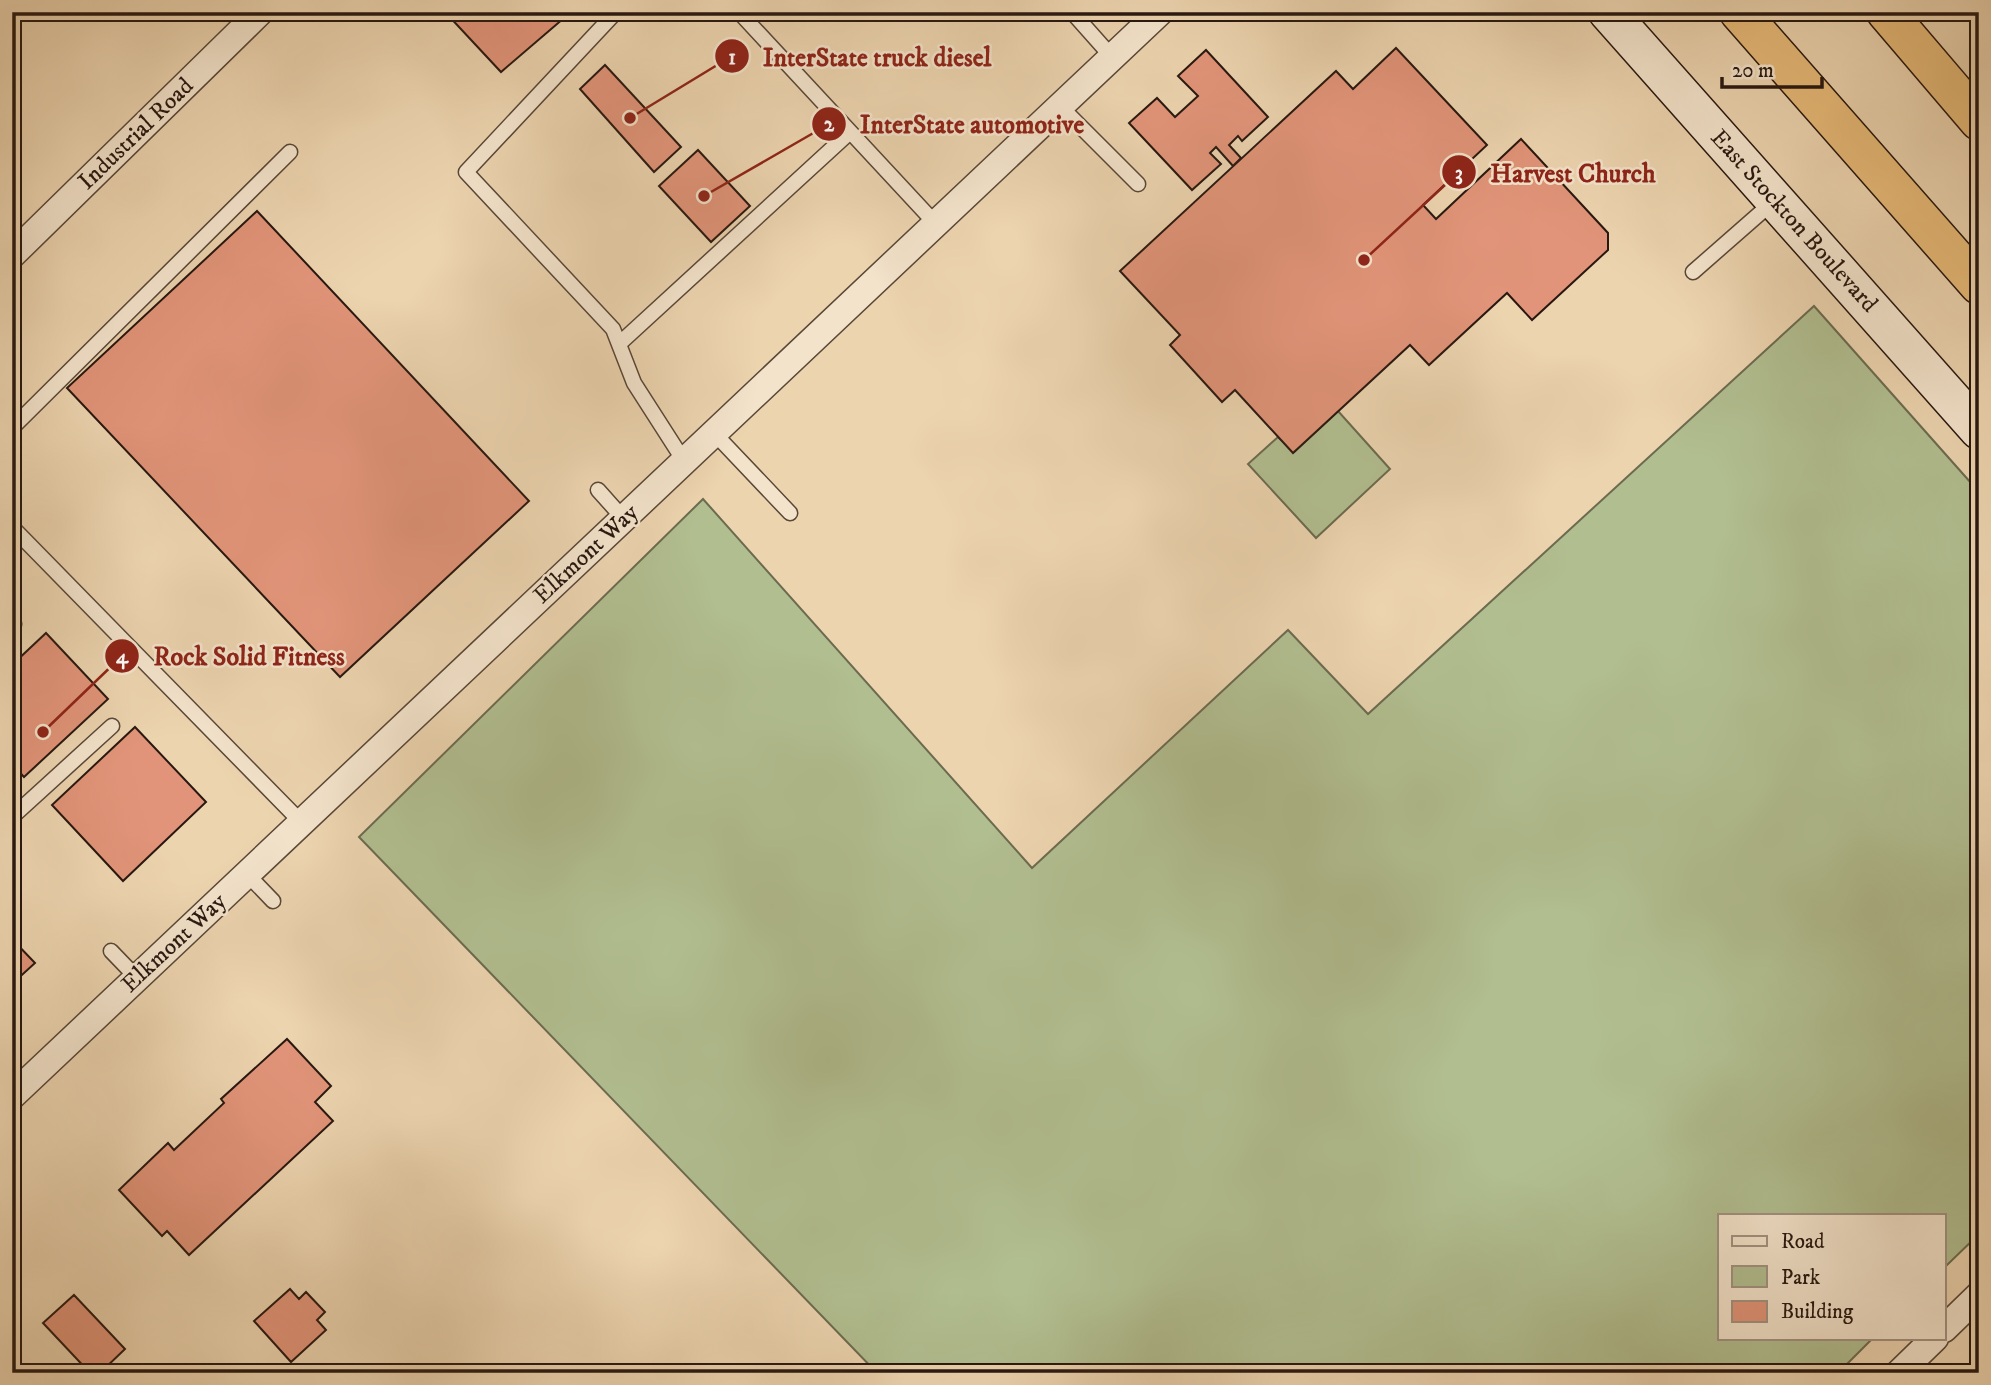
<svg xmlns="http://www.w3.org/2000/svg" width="1991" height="1385" font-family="'IM FELL DW Pica',serif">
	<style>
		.green { fill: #b1be90; stroke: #6c6b50; stroke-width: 2 }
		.building { fill: #e19479; stroke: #281811; stroke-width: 2 }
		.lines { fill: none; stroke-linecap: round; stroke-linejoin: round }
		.lane-casing { stroke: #594738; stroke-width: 17 }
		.street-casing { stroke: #594738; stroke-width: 29 }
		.secondary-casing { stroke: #281811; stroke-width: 41 }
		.highway-casing { stroke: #281811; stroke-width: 41 }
		.lane { stroke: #f3e3cb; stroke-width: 14 }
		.street { stroke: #f3e3cb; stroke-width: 26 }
		.secondary { stroke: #f3e3cb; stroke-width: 38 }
		.highway { stroke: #e6ba78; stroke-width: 38 }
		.labels { text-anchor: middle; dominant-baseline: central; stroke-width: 5; stroke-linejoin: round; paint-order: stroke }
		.street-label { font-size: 24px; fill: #281811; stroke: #f3e3cb }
		.leader { fill: none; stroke: #8f2418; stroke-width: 2.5 }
		.callout-dot { fill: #8f2418; stroke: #f3e3cb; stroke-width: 2.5 }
		.mark-label { font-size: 21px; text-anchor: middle; font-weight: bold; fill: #fff }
		.callout-label { font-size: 26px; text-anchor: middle; font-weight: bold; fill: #8f2418; stroke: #f3e3cb; stroke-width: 5; stroke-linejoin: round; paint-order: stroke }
	</style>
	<rect width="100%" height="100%" fill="#ecd4af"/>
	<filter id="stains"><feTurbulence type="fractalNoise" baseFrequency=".00286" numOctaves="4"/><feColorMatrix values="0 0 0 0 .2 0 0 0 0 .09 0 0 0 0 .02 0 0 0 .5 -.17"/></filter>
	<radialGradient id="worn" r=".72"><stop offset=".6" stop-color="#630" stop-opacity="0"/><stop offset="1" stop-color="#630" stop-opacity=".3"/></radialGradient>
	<path class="green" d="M1814,306L1979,492V1234L1944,1268V1215H1720V1338H1873L1838,1373H877L359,837L703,499L1032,868L1288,630L1368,714Z
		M1338,411L1390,469L1316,538L1248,464L1278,437L1294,452Z"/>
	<path class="building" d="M445,12H571L501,72Z
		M1396,48L1487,145L1423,205L1436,219L1521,139L1608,233V250L1532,320L1507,293L1429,365L1410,345L1293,453L1235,390L1222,402L1170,345L1180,335L1120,271L1336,71L1353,89Z
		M1206,50L1268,117L1242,141L1238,136L1229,145L1241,158L1233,166L1216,147L1210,153L1221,164L1192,190L1129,123L1157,98L1175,117L1198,96L1178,76Z
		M605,65L681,147L654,172L580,89Z
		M698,150L750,206L711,242L659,186Z
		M257,211L529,501L340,677L67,388Z
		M46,633L108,699L24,777L12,764V665Z
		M135,727L206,802L123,881L52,805Z
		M12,939L35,963L12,984Z
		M287,1039L331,1086L315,1102L333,1121L189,1255L167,1231L162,1236L119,1190L168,1143L174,1150L224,1103L221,1099Z
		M290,1289L299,1299L306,1292L325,1312L317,1320L326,1330L291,1362L254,1321Z
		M74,1295L125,1349L100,1373H90L43,1323Z"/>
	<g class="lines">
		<g class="lane-casing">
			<path id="lane" d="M616,12L466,172L613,329L634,383L684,461
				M739,12L935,223
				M1072,12L1112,57
				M1060,106L1138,184
				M1693,272L1774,201
				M619,344L850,132
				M12,428L290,152
				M714,433L790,513
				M598,490L623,518
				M12,527L301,822
				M12,625L14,624
				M12,817L112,726
				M247,874L273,901
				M111,951L137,978"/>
		</g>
		<g class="street-casing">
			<path id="street" d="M12,255L260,12
				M12,1096L1160,12
				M1944,1329L1979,1295
				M1899,1373L1935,1338"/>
		</g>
		<g class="secondary-casing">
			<path id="secondary" d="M1608,12L1979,430"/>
		</g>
		<g class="highway-casing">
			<path id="highway" d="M1739,12L1979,285
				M1886,12L1979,121"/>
		</g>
		<use href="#lane" class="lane"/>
		<use href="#street" class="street"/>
		<use href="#secondary" class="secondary"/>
		<use href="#highway" class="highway"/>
	</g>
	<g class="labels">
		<g class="street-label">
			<text transform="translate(136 134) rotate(-44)">Industrial Road</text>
			<text transform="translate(1794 221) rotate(48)">East Stockton Boulevard</text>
			<text transform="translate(586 554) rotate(-43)">Elkmont Way</text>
			<text transform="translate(174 943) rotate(-43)">Elkmont Way</text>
		</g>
	</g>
	<path class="leader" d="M630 118L732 56M704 196L829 124M1364 260L1459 172M43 732L122 656"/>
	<g class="callout-dot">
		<circle cx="630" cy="118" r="7"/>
		<circle cx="704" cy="196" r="7"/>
		<circle cx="1364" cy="260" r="7"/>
		<circle cx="43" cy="732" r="7"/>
		<circle cx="732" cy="56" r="18"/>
		<circle cx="829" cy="124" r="18"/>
		<circle cx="1459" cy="172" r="18"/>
		<circle cx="122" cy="656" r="18"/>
	</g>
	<g class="mark-label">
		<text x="732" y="64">1</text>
		<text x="829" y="131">2</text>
		<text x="1459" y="180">3</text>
		<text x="122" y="663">4</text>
	</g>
	<g class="callout-label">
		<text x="877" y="66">InterState truck diesel</text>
		<text x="972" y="133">InterState automotive</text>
		<text x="1573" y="182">Harvest Church</text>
		<text x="249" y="665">Rock Solid Fitness</text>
	</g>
	<rect width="1991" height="1385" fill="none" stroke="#ecd4af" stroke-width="42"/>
	<rect x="14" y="14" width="1963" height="1357" fill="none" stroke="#281811" stroke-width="3.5"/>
	<rect x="21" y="21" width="1949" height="1343" fill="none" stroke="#281811" stroke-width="2"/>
	<rect x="1718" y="1214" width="228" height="126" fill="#f3e3cb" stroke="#a29281" stroke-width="2"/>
	<rect x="1732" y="1236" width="35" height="10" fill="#f3e3cb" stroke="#a29281" stroke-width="2"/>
	<text x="1781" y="1248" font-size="21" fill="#281811">Road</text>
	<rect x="1732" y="1266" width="35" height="21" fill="#b1be90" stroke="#a29281" stroke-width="2"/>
	<text x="1781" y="1284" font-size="21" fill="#281811">Park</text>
	<rect x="1732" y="1301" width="35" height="21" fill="#e19479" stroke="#a29281" stroke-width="2"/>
	<text x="1781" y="1318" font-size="21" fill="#281811">Building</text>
	<path d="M1722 77v10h100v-10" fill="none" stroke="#281811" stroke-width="3.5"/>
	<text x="1732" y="77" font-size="21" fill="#281811" stroke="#f3e3cb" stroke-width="5" paint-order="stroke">20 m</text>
	<rect width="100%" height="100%" filter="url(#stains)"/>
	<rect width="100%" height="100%" fill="url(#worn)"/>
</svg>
